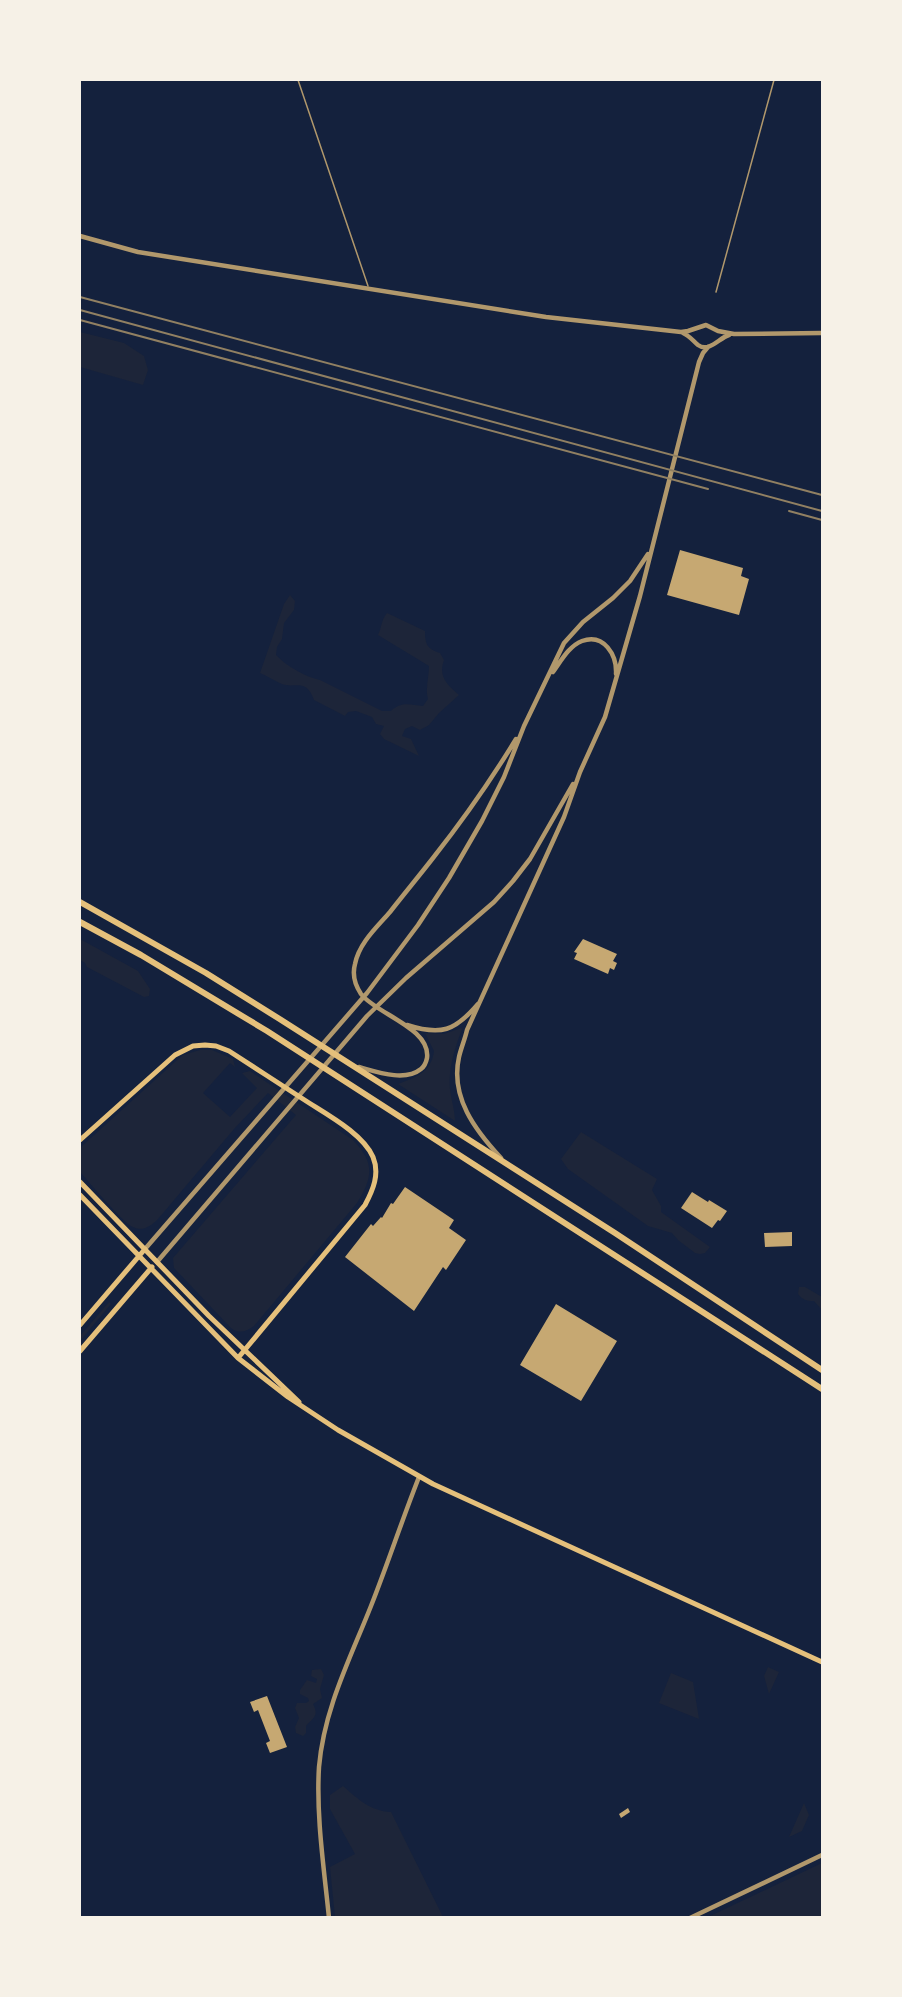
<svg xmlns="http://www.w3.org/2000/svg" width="902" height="1997" font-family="'Work Sans',sans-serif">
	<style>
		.green { fill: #1d2539 }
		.building { fill: #c6a872 }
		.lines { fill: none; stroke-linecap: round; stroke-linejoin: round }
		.service { stroke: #b1986c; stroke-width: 1.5 }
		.tertiary { stroke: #b1986c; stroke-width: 4.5 }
		.secondary { stroke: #e5c07b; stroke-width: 5 }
		.trunk { stroke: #e5c07b; stroke-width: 6 }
		.rail { stroke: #918062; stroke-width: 2 }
	</style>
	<rect width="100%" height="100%" fill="#14213d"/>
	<path class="green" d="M80,332L124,343L144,356L148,370L143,385L80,367Z
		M290,595L295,601L294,610L284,623L282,639L277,647L276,655C286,666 306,677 320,680L382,711H391C402,701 410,705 423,706L428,699C425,689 429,677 429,666L378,635C382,627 381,620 387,613L425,631C425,644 427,649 440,653L444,660C438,677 447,684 459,695L439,713L429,725L420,730L412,726L405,729L402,736L411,739L419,756L384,739L380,734L384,726L376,724L372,717L356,711L348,712L345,716L314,700C306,677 295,689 282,684C275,681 267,676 260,673L284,604Z
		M80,939L138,971L150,989L149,996L144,997L87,967L85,963L80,960Z
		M461,1028L462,1029C455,1048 448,1068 450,1089C451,1099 455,1111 455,1121L398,1084C416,1077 431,1073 434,1051L425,1033L444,1034Z
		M200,1050H212L233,1059L235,1067L230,1063L203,1093L230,1117L257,1088L242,1073L250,1071L353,1140C375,1163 373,1177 357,1203L254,1326C246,1332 239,1334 231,1328L174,1268L173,1258L296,1115L268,1093L234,1129L158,1219C151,1226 143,1232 133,1227C124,1224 89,1182 80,1172V1149L82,1146L176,1061L183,1055Z
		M581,1132L657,1179L652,1190L661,1206V1212L710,1247L705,1253L700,1254L695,1253L678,1240L672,1233L648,1226L568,1169L561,1159Z
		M799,1287H805L822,1297V1310L814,1301C806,1301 803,1300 798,1294Z
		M109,1302L111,1304L80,1341V1336Z
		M768,1667L779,1672L769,1694L764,1676Z
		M321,1669L324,1675L320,1689L322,1698L313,1704C319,1716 314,1717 306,1726V1733L303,1736L296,1733L295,1727L299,1718L295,1708L297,1703H306L309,1701L308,1698L300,1694V1690L307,1680L316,1683L317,1679L311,1676L312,1670Z
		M671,1673L693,1682L699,1719L659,1703Z
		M343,1786C358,1799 370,1811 391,1812L443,1917H335L330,1867L355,1854L330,1809V1795Z
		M804,1803L809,1815L802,1831L789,1837Z
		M822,1863V1917H708Z"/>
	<path class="building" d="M680,550L743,568L741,576L749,579L739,615L667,595Z
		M583,939L617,954L613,961L617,963L614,970L610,968L608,974L574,959L577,953L574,952Z
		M405,1187L454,1220L449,1228L466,1240L446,1270L443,1267L414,1311L345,1257L371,1224L373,1226L381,1217L382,1218L391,1203L393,1204Z
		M692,1192L708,1202L709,1200L727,1211L720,1221L718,1220L712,1228L681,1208Z
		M792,1232V1246L765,1247L764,1233Z
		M556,1304L617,1341L581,1401L520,1365Z
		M267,1696L287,1747L270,1753L266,1743L270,1741L258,1710L254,1712L250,1702Z
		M628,1808L630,1812L621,1818L619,1814Z"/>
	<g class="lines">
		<path class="service" d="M298,80L368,286
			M716,292L774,80"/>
		<path class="tertiary" d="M80,236L138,252L546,317L681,332L688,331L706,325L718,331L734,334L822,333
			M683,333C690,336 693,341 698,345C709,353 719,338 729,335
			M553,672C561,661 569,646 582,641C604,633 617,655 616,674
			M407,1025C441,1036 455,1031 478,1004
			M359,1067C377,1072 405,1082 421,1069C425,1066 426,1063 427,1058C431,1028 376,1014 361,994C355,985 352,975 355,964C359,943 377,927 390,912C404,894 419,876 433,858C463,820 491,780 516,739
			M501,1158C475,1130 450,1097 459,1057C461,1048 465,1039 467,1030L564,817L580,772L605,717L640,596L699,362L703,353L708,347
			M145,1249L367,993L418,925L449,878L482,821L504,777L524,726L564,643L583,622L613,598L630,581L648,554
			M157,1262L367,1016L406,978L494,902L513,881L530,859L573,784
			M329,1918C324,1868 316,1816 319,1767C324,1709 350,1659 371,1606C388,1563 402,1520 419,1477
			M690,1918L822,1855"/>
		<path class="secondary" d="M80,1140L175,1055L193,1046L205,1045L216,1046L229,1051C254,1067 278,1083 303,1099C324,1113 363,1133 373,1157C380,1174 373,1190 365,1205L238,1358
			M80,1182L209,1316L299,1402
			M80,1195L238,1358L288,1397L338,1430L433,1484L822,1662
			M80,1325L145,1249
			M80,1351L152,1267"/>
		<path class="trunk" d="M80,902L206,973L278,1018L615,1233L822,1370
			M80,922L141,955L267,1031L822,1389"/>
		<path class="rail" d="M80,297L822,495
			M80,310L822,511
			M80,320L708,489
			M789,511L822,520"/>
	</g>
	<rect width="902" height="1997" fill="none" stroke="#f6f1e7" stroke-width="162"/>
</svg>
